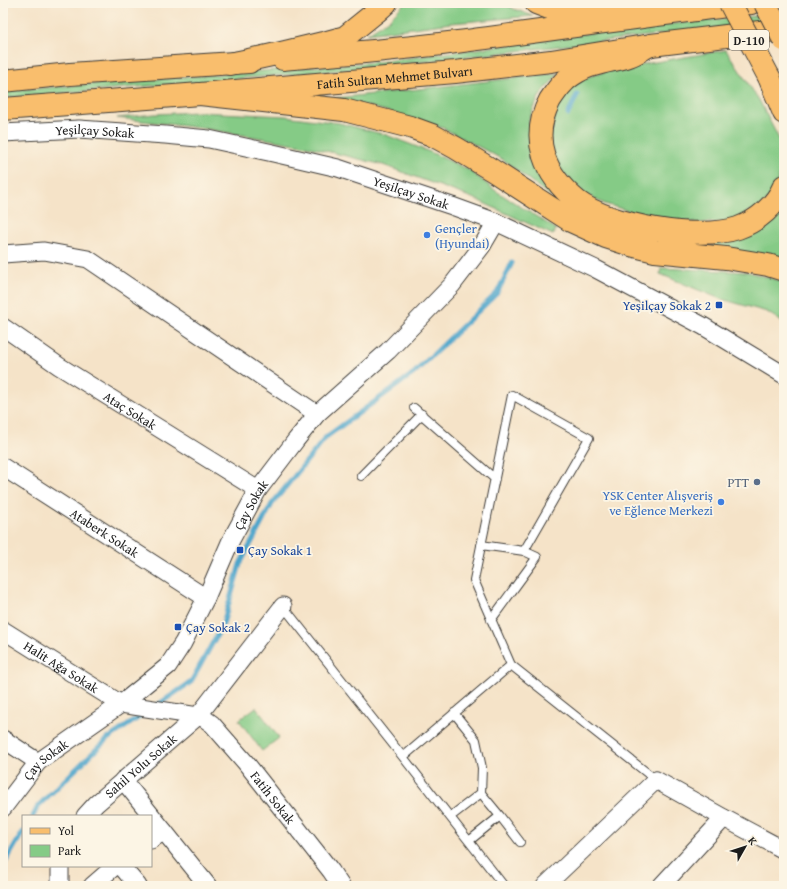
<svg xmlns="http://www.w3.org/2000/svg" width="787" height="889" font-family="'Gentium Book Plus',serif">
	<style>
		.green { fill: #85cb86; stroke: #507451 }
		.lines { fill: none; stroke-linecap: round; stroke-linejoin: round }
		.stream { stroke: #4ea5cb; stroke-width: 5 }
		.service-casing { stroke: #3d3a36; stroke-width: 10 }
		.minor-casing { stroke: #3d3a36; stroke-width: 19 }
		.primary-casing { stroke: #3d3a36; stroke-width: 24 }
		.trunk-casing { stroke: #3d3a36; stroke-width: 24 }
		.service { stroke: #fff; stroke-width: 8 }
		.minor { stroke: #fff; stroke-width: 17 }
		.primary { stroke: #f9be6d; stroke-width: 22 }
		.trunk { stroke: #f9be6d; stroke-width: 22 }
		.trunk-bridge-casing { stroke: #3d3a36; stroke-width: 24; stroke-linecap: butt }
		.trunk-bridge { stroke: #f9be6d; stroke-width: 22 }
		.shop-dot { fill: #3f7fe0; stroke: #fcf5e5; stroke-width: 1.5 }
		.transit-dot { fill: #1a4fb4; stroke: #fcf5e5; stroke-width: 1.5 }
		.service-dot { fill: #5c6f8a; stroke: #fcf5e5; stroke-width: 1.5 }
		.labels { text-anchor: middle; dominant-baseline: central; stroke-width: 3.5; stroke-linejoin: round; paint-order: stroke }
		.shield { fill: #fcf5e5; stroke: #5f5d58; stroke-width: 1 }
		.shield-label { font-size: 12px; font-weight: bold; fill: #1c1c1c }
		.street-label { font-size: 13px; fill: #1c1c1c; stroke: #fcf5e5 }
		.shop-label { font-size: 13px; fill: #366cbe; stroke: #fcf5e5; text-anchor: start }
		.transit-label { font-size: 13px; fill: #164399; stroke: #fcf5e5; text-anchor: start }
		.service-label { font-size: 13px; fill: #4e5e75; stroke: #fcf5e5; text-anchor: end }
	</style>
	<rect width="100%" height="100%" fill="#fcf5e5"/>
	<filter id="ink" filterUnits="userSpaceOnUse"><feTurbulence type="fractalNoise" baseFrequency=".025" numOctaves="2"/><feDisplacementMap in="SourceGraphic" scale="8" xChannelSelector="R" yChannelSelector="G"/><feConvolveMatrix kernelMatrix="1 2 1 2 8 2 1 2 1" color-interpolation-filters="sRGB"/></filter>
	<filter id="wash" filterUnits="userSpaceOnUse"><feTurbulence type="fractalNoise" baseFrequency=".012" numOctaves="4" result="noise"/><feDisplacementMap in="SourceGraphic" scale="16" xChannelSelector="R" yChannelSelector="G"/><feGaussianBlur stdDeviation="0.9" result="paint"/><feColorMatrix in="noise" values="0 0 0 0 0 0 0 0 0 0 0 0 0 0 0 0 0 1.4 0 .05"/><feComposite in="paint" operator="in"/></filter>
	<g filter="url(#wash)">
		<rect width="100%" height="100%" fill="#f5e3c8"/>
		<path class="green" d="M405,3H503L514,9L533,16L451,23L367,34L388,20Z
			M784,13V20L379,67L3,98V91L378,62L522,43L611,30Z
			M726,50L759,100L780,141L781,169L774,191L764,204L729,222L697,223L643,215L605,204L586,195L565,175L553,160L549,142L556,105L566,91L585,78L609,70Z
			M559,73L540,95L529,119L530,151L540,172L572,209L549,195L502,159L443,128L386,111L337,98L401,91Z
			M198,112L285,116L339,123L386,135L430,152L469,170L496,191L556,229L553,235L475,199L383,165L302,145L201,128L117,118L155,114Z
			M784,204V260L713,249V240Z
			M661,268L748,272L784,282V323L767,312L718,298L660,274Z
			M256,707L279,738L262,751L239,720Z"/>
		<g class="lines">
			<path class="stream" d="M568,114L577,95
				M156,706L191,682L223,624L240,564L272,504L326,437L414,373L497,293L512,263
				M33,816L38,806L106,740L147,712
				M3,866L23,832"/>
		</g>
	</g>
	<g filter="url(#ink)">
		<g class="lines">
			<g class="service-casing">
				<path id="service" d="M414,408L495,479
					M361,476L422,414
					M481,545L524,551
					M283,606L403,757L504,886
					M491,620L537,557L524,551L589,438L512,395L474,580L511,665
					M454,713L476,740L482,768L481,793
					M403,757L511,665L656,780
					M500,816L520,842
					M450,817L481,793L500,816L469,841"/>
			</g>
			<g class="minor-casing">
				<g id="minor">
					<path id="s1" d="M3,133L79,129L165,135L209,139L273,153L338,168L452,206L496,222L596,269L703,326L784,375"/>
					<path d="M3,254L44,251L88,259L317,414"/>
					<path id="s2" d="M3,327L59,366L258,490"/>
					<path id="s3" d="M3,467L206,598"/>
					<path id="s4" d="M3,630L121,704L198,716L205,719L212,724L246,763L331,871L341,886"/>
					<path d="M3,739L38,762"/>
					<path d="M123,780L208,886"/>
					<path id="s5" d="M3,808L38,762L121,704L168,666L183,643L206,598L231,540L258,490L296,440L317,414L388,351L452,285L482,246L496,222"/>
					<path id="s6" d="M85,816L96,804L198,716L283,606"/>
					<path d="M151,840L164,831"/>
					<path d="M60,866V886"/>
					<path d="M121,866L138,886"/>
					<path d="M92,886L115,866"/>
					<path d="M545,886L656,780L724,818L784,850"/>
					<path d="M661,886L724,818"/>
				</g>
			</g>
			<g class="primary-casing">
				<g id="primary">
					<path d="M283,59C339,54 394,50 449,43C550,30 650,15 751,3"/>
					<path d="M3,81L70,74L249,62"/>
					<path id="s7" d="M3,109L200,94L455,72L551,61L651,45L784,29"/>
				</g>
			</g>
			<g class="trunk-casing">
				<path id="trunk" d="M536,3L549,8L569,11L659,9L688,11
					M651,45C644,48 637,53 629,56C618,60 605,61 594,65C584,67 569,76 563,83C558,88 554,94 550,100C529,139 545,175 577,201C609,226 700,241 738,228C758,221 776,205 784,186
					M230,64L281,53L323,43L345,37L376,12L386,3
					M769,77L784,113
					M200,94L344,110L410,127L432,135L456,148L492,170L571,221L606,237L631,245L655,251L726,258L768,265L784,270"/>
			</g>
			<use href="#service" class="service"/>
			<use href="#minor" class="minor"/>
			<use href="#primary" class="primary"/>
			<use href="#trunk" class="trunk"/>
			<g class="trunk-bridge-casing">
				<path id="trunk-bridge" d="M730,3L769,77
					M765,3L784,40"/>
			</g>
			<use href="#trunk-bridge" class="trunk-bridge"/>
		</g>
	</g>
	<g class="shop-dot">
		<circle cx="427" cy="235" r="4"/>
		<circle cx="721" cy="502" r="4"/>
	</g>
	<g class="transit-dot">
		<rect x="715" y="301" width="8" height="8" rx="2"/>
		<rect x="236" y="546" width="8" height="8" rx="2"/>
		<rect x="174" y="623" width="8" height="8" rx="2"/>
	</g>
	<circle class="service-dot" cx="757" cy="482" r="4"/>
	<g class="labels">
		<rect class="shield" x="729" y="30" width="40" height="20" rx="3"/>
		<g class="shield-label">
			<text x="749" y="40">D-110</text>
		</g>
		<g class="street-label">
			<text stroke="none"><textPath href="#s7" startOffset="393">Fatih Sultan Mehmet Bulvarı</textPath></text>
			<text stroke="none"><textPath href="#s1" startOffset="92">Yeşilçay Sokak</textPath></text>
			<text stroke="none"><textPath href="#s1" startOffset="416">Yeşilçay Sokak</textPath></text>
			<text stroke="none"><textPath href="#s2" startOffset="152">Ataç Sokak</textPath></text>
			<text stroke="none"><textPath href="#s5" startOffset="401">Çay Sokak</textPath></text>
			<text stroke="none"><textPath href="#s3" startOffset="121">Ataberk Sokak</textPath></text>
			<text stroke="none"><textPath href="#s4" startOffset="69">Halit Ağa Sokak</textPath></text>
			<text stroke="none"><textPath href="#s5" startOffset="65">Çay Sokak</textPath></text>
			<text stroke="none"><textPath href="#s6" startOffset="75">Sahil Yolu Sokak</textPath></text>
			<text stroke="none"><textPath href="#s4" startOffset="329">Fatih Sokak</textPath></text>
		</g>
		<g class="shop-label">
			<text x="435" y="228">Gençler<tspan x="435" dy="15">(Hyundai)</tspan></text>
			<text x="713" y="495" text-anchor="end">YSK Center Alışveriş<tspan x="713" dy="15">ve Eğlence Merkezi</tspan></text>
		</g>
		<g class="transit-label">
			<text x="711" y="305" text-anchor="end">Yeşilçay Sokak 2</text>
			<text x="248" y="550">Çay Sokak 1</text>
			<text x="186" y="627">Çay Sokak 2</text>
		</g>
		<g class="service-label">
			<text x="749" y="482">PTT</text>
		</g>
	</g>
	<rect width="787" height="889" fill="none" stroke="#fcf5e5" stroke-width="16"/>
	<rect x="22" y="815" width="130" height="52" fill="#fcf5e5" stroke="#a29e95"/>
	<rect x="30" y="828" width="20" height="6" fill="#f9be6d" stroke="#a29e95"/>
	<text x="58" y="835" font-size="12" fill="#1c1c1c">Yol</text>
	<rect x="30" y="845" width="20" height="12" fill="#85cb86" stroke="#a29e95"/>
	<text x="58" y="855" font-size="12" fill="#1c1c1c">Park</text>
	<g transform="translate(745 847) rotate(51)" stroke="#fcf5e5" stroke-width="3" paint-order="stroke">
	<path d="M0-3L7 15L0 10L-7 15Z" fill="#1c1c1c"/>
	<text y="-6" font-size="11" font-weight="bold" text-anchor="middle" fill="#1c1c1c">K</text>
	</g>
</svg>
